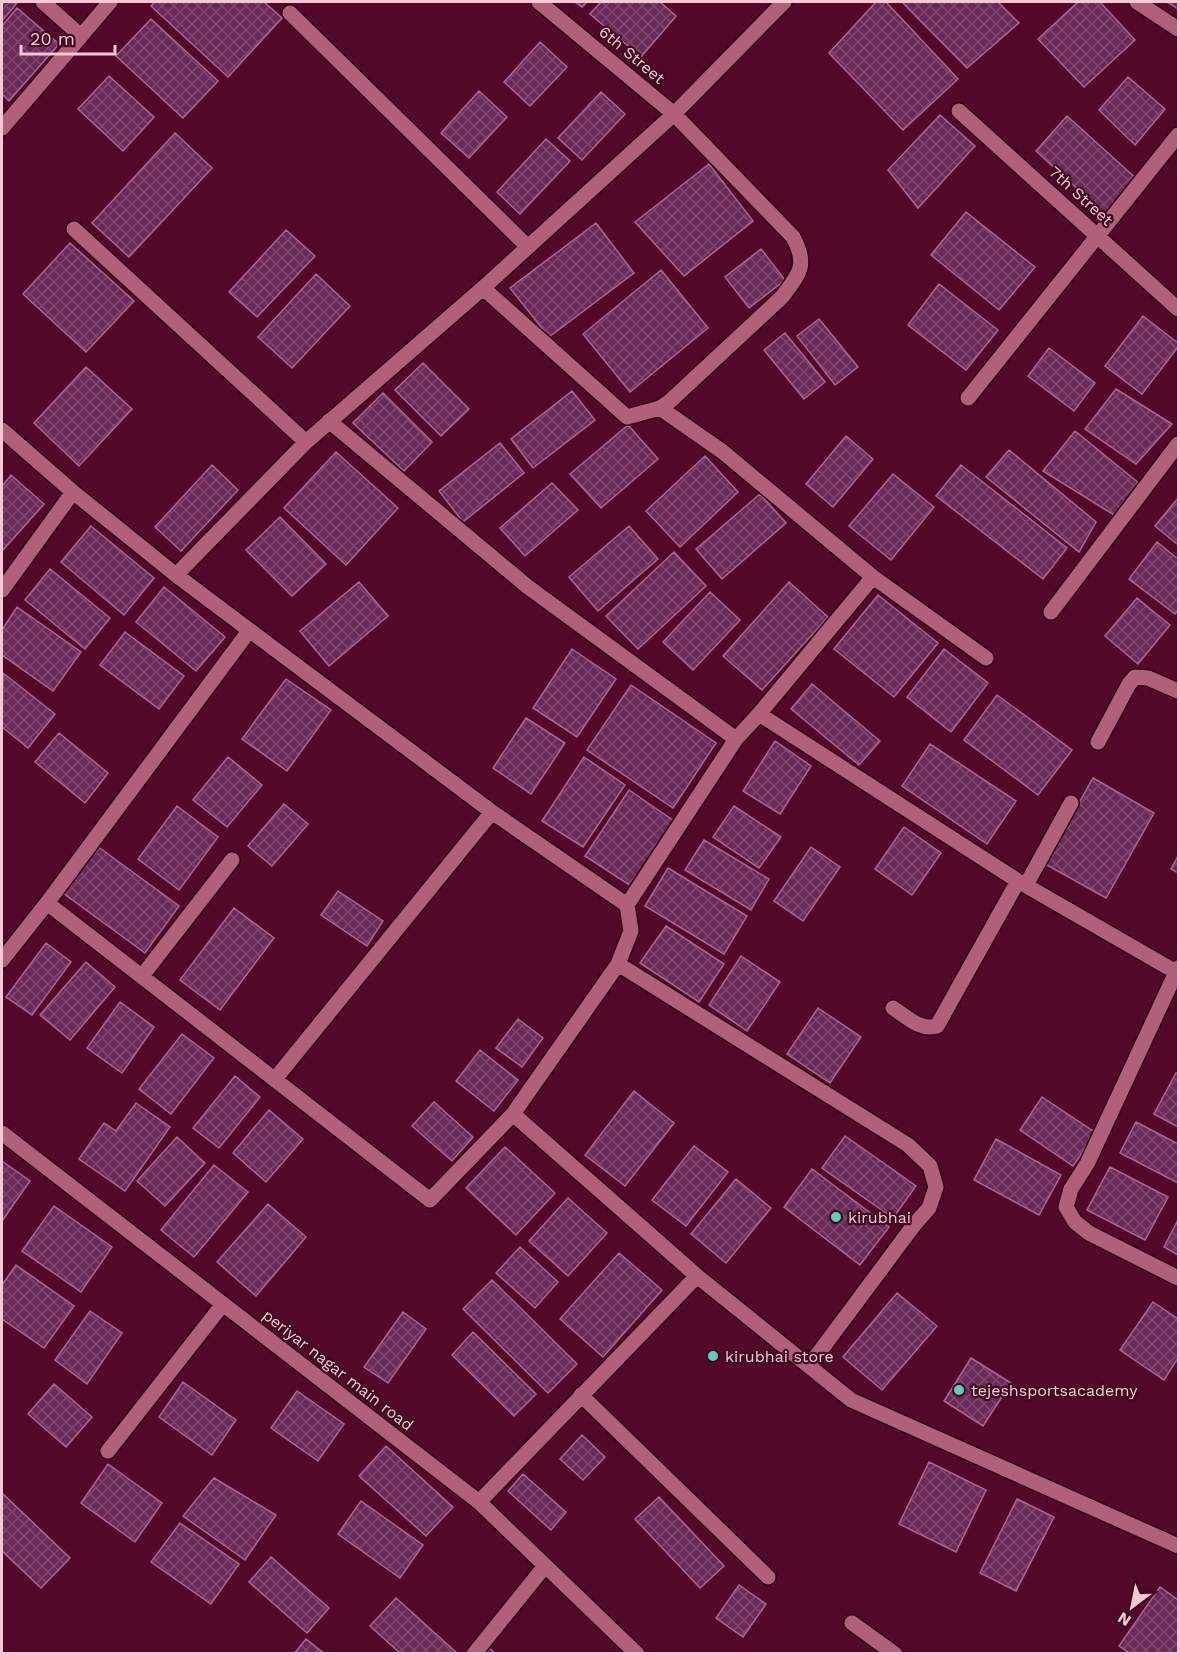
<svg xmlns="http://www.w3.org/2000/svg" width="1180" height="1655" font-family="'Work Sans',sans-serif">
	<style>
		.building { fill: url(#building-cross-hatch); stroke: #ac6696; stroke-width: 1.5 }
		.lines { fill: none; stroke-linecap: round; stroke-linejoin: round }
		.street-casing { stroke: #300013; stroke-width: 18 }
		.street { stroke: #b1607b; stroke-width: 15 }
		.poi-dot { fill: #5dceb9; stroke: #410921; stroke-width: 2 }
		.labels { text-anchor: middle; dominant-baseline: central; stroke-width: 4.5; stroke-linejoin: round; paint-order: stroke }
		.street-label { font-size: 16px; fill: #f6c8d5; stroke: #410921 }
		.poi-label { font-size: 16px; fill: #f6c8d5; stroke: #410921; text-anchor: start }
	</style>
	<defs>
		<pattern id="building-cross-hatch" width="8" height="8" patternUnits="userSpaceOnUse" patternTransform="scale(1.5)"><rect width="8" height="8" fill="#6a2a58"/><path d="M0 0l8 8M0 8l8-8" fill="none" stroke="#80476f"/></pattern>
	</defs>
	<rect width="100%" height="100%" fill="#53082a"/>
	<path class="building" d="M2,2L17,3L2,21Z
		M155,2H264L282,18L228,77L151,6Z
		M575,2H587L582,7Z
		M601,2H660L676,16L641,57L590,14Z
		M876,2H886L958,79L903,130L829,53Z
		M902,2H998L1019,23L967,68Z
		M1078,2H1100L1135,40L1084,87L1038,39Z
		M1167,2H1178V9Z
		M17,8L59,44L9,101L2,94V26Z
		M151,19L218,81L183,118L116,56Z
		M540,42L567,67L530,106L504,82Z
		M109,76L154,117L123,151L78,109Z
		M1128,77L1165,109L1135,145L1099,110Z
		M479,91L507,117L469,158L441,133Z
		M601,92L625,114L582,160L558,138Z
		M940,115L975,146L918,208L888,170Z
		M1067,116L1139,181L1107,216L1036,151Z
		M175,133L212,168L129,257L92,223Z
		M546,139L570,161L520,214L497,192Z
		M709,164L753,221L684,276L635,222Z
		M966,212L1035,267L999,310L931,255Z
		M596,223L634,273L549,337L510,288Z
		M286,230L315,256L257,317L229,292Z
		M70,243L134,301L86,352L23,294Z
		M761,249L785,280L749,308L725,277Z
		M661,270L708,328L630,392L583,334Z
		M316,274L350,306L292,368L258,337Z
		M939,284L998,330L966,370L908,325Z
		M1143,316L1178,343V347L1142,394L1105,366Z
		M819,319L858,367L835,385L797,336Z
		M785,333L825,382L804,399L764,350Z
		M1049,348L1095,383L1074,411L1028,376Z
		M423,363L469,409L441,436L395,390Z
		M86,367L132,409L79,466L34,423Z
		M1116,389L1172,424L1136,464L1085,429Z
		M572,391L595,420L533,468L511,439Z
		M383,393L432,442L404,471L353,423Z
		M628,425L658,459L601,508L570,474Z
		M1075,431L1140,484L1114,515L1043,471Z
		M846,436L873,459L833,507L806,484Z
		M500,443L524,473L463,522L439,491Z
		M1009,450L1096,522L1079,552L986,477Z
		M336,452L398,508L346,565L284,508Z
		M705,456L738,492L680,547L646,511Z
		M212,465L238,490L181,551L155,527Z
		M961,465L1067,548L1043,579L936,496Z
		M893,474L934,507L891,560L849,526Z
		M11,475L44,504L2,551V486Z
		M552,483L578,510L525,556L500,528Z
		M760,494L786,523L722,579L696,549Z
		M1178,498V545L1155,526Z
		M280,517L326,564L292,596L246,550Z
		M91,526L154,578L124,615L61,562Z
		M629,526L658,559L598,611L569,577Z
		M1157,542L1178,559V610L1175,614L1129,579Z
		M674,552L706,586L638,649L606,616Z
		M50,569L110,618L85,649L25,600Z
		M359,582L388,616L329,666L300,631Z
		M789,582L828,617L762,690L723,656Z
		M164,587L225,637L196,671L136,622Z
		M710,592L740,620L693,670L663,642Z
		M878,595L938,643L894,697L834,649Z
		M1137,598L1170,625L1138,664L1105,636Z
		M17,607L81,652L53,691L2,655V630Z
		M125,632L184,676L159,709L100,665Z
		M572,649L616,679L577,737L533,708Z
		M944,649L988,683L951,732L907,697Z
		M3,673L55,714L28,748L2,727Z
		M286,679L331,710L287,771L242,739Z
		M812,684L880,741L859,765L791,709Z
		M631,685L716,743L673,808L587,750Z
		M997,695L1072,750L1038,795L964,740Z
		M526,718L565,743L531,794L493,768Z
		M59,733L108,773L85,803L35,762Z
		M775,741L811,766L780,814L743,791Z
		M930,744L1016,801L987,844L902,786Z
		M228,757L262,785L227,827L193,800Z
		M584,757L625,785L583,847L542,821Z
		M1093,778L1154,813L1106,898L1045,864Z
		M629,790L674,821L631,886L585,856Z
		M284,804L308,824L272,866L248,846Z
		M177,806L218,837L179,890L138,859Z
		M734,806L781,837L759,868L713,837Z
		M904,827L941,853L912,895L875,869Z
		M704,840L769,879L751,910L685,870Z
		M97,846L179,906L145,953L63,893Z
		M811,847L840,867L803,921L774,901Z
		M1178,856V873L1171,869Z
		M668,868L747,916L724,954L645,906Z
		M338,891L383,921L367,946L321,915Z
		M234,908L274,938L220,1010L180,980Z
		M666,926L724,964L699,1002L640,963Z
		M46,943L71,962L32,1015L6,997Z
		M741,956L780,982L747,1031L709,1005Z
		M86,962L115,987L70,1040L40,1015Z
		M120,1002L154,1027L122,1073L87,1048Z
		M818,1008L861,1037L830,1083L787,1054Z
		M518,1019L543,1038L522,1067L496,1048Z
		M182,1034L214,1058L171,1114L139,1089Z
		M480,1050L518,1080L494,1111L456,1081Z
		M1176,1073L1178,1074V1127L1154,1114Z
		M235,1076L260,1097L219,1148L193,1128Z
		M634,1091L674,1123L625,1186L585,1155Z
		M1042,1097L1096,1133L1073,1166L1020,1130Z
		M434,1102L473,1137L452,1161L412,1126Z
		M136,1103L170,1127L125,1191L79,1159L104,1123L116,1131Z
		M269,1110L303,1139L266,1182L233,1153Z
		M1136,1122L1178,1144V1183L1120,1153Z
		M845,1136L916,1186L893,1218L822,1168Z
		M177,1137L205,1163L165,1206L137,1181Z
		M996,1139L1061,1175L1039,1215L974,1180Z
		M694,1146L728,1172L686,1226L652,1200Z
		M505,1147L555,1193L516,1235L466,1188Z
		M2,1161L30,1181L2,1221Z
		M214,1165L248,1192L194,1257L161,1230Z
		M1110,1167L1168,1197L1145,1240L1087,1210Z
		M812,1169L889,1227L860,1265L784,1207Z
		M736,1179L771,1208L726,1263L691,1234Z
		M568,1198L607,1233L568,1276L529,1241Z
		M268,1204L306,1237L256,1296L217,1262Z
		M54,1206L112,1247L81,1292L22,1251Z
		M1178,1220V1255L1164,1247Z
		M520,1247L558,1282L535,1308L496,1273Z
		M619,1253L662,1290L603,1357L560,1319Z
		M16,1265L74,1306L44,1348L2,1319V1285Z
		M492,1280L577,1364L548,1393L463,1309Z
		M897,1293L937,1326L882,1390L843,1357Z
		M1153,1302L1178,1319V1358L1164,1380L1120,1350Z
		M90,1311L122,1333L87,1384L55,1360Z
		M403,1312L426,1329L388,1383L364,1367Z
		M473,1332L536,1394L514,1416L452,1355Z
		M971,1358L1011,1383L983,1426L944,1401Z
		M183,1382L236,1420L212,1455L159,1417Z
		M54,1384L92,1417L66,1447L28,1414Z
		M297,1391L344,1424L318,1461L271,1428Z
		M582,1435L605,1457L583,1480L560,1459Z
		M386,1446L453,1507L426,1536L359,1476Z
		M929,1462L986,1490L956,1552L899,1524Z
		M108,1464L162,1503L135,1542L81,1503Z
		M523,1474L566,1512L551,1530L508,1491Z
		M214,1478L276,1515L245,1560L183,1516Z
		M2,1493L70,1558L41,1588L2,1551Z
		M659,1497L724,1566L700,1588L635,1519Z
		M1017,1499L1054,1517L1016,1591L980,1573Z
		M361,1501L423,1545L400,1578L338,1534Z
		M180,1523L239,1564L211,1604L151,1562Z
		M271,1557L329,1608L307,1633L249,1582Z
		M739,1585L766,1604L743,1637L716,1618Z
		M1160,1587L1178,1600V1654H1131L1119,1646Z
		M396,1598L457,1653L401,1654L370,1626Z
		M306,1639L325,1654H294Z
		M487,1646L496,1654H480Z"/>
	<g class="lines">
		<g class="street-casing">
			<path id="street" d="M539,2L674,114L793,237C808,265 800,273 782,297L669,402L660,408
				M1137,2L1178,29
				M290,13L527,246
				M81,36L110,2
				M959,111L1178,309
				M2,128L81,36L43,2
				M74,229L306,442
				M483,288L627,417L660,408L723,452L873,577L986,658
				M968,398L1178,135
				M329,421L528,587L736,739
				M2,430L73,492L176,575L492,812L627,905L736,739L759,714L873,577
				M176,575L306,442L483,288L674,114L784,2
				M2,590L73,492
				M1051,612L1178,444
				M759,714L1018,881L1176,972
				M1098,742L1129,684L1135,677L1148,678L1178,691
				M1026,885L1071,803
				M47,903L430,1200L513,1114L618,964L631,931L627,905
				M2,960L47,903L249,631
				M618,964L908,1145L930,1166L936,1187L929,1208L914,1225L809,1366
				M1178,968L1087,1164L1071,1189L1066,1207L1075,1222L1089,1233L1178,1278
				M142,976L232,860
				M893,1008C907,1017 920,1031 937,1026L1018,881
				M275,1079L492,812
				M513,1114L697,1276L851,1400L1178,1546
				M2,1133L479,1502L637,1654
				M581,1395L768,1577
				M108,1451L223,1304
				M479,1502L697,1276
				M852,1623L895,1654
				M474,1654L545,1566"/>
		</g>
		<use href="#street" class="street"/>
	</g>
	<g class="poi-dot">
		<circle cx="836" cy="1217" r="6"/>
		<circle cx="713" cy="1356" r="6"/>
		<circle cx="959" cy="1390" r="6"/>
	</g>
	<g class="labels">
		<g class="street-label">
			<text transform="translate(632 55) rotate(40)">6th Street</text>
			<text transform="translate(1081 196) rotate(42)">7th Street</text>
			<text transform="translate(338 1370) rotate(38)">periyar nagar main road</text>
		</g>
		<g class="poi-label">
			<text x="848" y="1217">kirubhai</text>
			<text x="725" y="1356">kirubhai store</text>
			<text x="971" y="1390">tejeshsportsacademy</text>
		</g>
	</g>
	<rect width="1180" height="1655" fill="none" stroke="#f6c8d5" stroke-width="6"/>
	<g transform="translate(1132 1607) rotate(212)" stroke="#410921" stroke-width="4.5" paint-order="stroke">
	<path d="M0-4.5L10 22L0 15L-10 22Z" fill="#f6c8d5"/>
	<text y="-9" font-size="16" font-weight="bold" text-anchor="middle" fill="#f6c8d5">N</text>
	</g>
	<path d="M21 45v9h94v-9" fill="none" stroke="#f6c8d5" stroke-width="3"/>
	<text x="30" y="45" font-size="18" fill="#f6c8d5" stroke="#410921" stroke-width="4.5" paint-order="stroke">20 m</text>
</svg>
